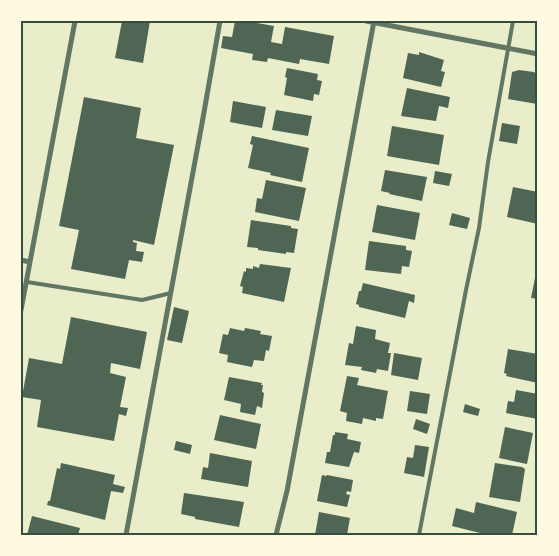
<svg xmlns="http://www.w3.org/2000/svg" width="559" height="556" font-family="'Zilla Slab',serif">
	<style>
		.building { fill: #4f6655 }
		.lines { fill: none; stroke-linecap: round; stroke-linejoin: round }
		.service { stroke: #617663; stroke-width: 4 }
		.minor { stroke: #617663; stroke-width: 5 }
		.neatline { fill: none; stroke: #344e41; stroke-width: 2 }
	</style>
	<rect width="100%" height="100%" fill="#e9edc9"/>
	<path class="building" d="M122,21H150L143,63L115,58Z
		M235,21H246L274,26L271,42L282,44L285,27L334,36L329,64L300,59L299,64L268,58L267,62L252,60L253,54L221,48L223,36L232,37Z
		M419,52L444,60L441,71L445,72L441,87L403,78L408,53L419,55Z
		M287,68L318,74L317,80L322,81L319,95L314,94L313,101L284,95L287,78L285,77Z
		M519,70L534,72L538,77L537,104L508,99L512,72Z
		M407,88L450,97L448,108L439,106L436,121L401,116Z
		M84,97L141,108L136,138L174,145L154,245L133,240V242L137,243L136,251L144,252L142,262L129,260L125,279L71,269L79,230L59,226Z
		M233,101L266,107L262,128L230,122Z
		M276,110L312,116L308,136L272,130Z
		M502,123L520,126L517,144L499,141Z
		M392,126L444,135L439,165L387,156Z
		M252,136L309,148L302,182L270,175L271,173L248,168L253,145L250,144Z
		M385,170L427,177L422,201L389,194L390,193L381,191Z
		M435,171L452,174L449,186L433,183Z
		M266,180L306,188L299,221L255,212L257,198L262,199Z
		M513,187L538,192V224L507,217Z
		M377,205L420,213L415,240L372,232Z
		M452,213L470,218L467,229L449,225Z
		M251,220L291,226V228L298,229L294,253L286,252V254L258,250V248L247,247Z
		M369,241L406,246V250L412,251L409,267L402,266L401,274L365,270Z
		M260,264L291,268L284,302L242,293L243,287L240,286L244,271L246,272V268L253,269V266L259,268Z
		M535,278L538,279V299L531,298Z
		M363,283L415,295L414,303L409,301L405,318L359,307V305L356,304L359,291H361Z
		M174,307L189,311L182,343L167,340Z
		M71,317L147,332L140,369L111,363L110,373L126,377L120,407L128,408L126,416L119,414L114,441L37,427L41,400L22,397L29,358L62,364Z
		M356,326L376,330L375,339L390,343L388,353H391L388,371L377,369L376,373L361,370L362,367L345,365L349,343L353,344Z
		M230,328L244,331L245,328L261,331L260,334L272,336L269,351L266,350L264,361L254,360L252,367L227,362L228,355L219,353L223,334L228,335Z
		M508,349L538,354V383L506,376L507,374L504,373Z
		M394,353L422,358L418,380L391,375Z
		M347,376L359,378L357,385L388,391L383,419L376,418V421L363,418L362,424L346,421L347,413L340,411Z
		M229,377L262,383L261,385H263L262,392L264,393L262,408L257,406L255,415L240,412L241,404L224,400Z
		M516,390L538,394V419L506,413L508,401L514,402Z
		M410,391L430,394L427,414L407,411Z
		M465,404L480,409L478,416L463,412Z
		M220,415L261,424L256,449L214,440Z
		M416,419L430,424L427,434L413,429Z
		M505,427L533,433L527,464L499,458Z
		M335,432L348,434L347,439L361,442L359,453L354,452L349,467L325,463L327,452H330L333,435H335Z
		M176,441L192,445L190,454L174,450Z
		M415,445L429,447L424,477L404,473L407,457L413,458Z
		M210,453L252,461L248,487L201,479L203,467L208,468Z
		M61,463L115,475L113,484L125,487L123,493L111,491L105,520L47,505L48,501H50L57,468L60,469Z
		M495,463L522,467L525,469L520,502L489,497Z
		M322,475L326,476L327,475L353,480L351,492L347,491L346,494L350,495L347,507L317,501Z
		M184,493L244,502L239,527L195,519V517L181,514Z
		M476,502L517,512L512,535H488L452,526L456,508L474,513Z
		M319,512L350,518L347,535H315Z
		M32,516L80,528L78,535H27Z"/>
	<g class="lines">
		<path class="service" d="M27,282L142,300L171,293
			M419,535L466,290L479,228L488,162L513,21"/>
		<path class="minor" d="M366,21L538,54
			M21,260L30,262
			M21,310L75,21
			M126,535L203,118L220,21
			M276,535L287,491L374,21"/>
	</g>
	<rect width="559" height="556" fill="none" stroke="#fefae0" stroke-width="45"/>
	<rect x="22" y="22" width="514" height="512" class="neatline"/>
</svg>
